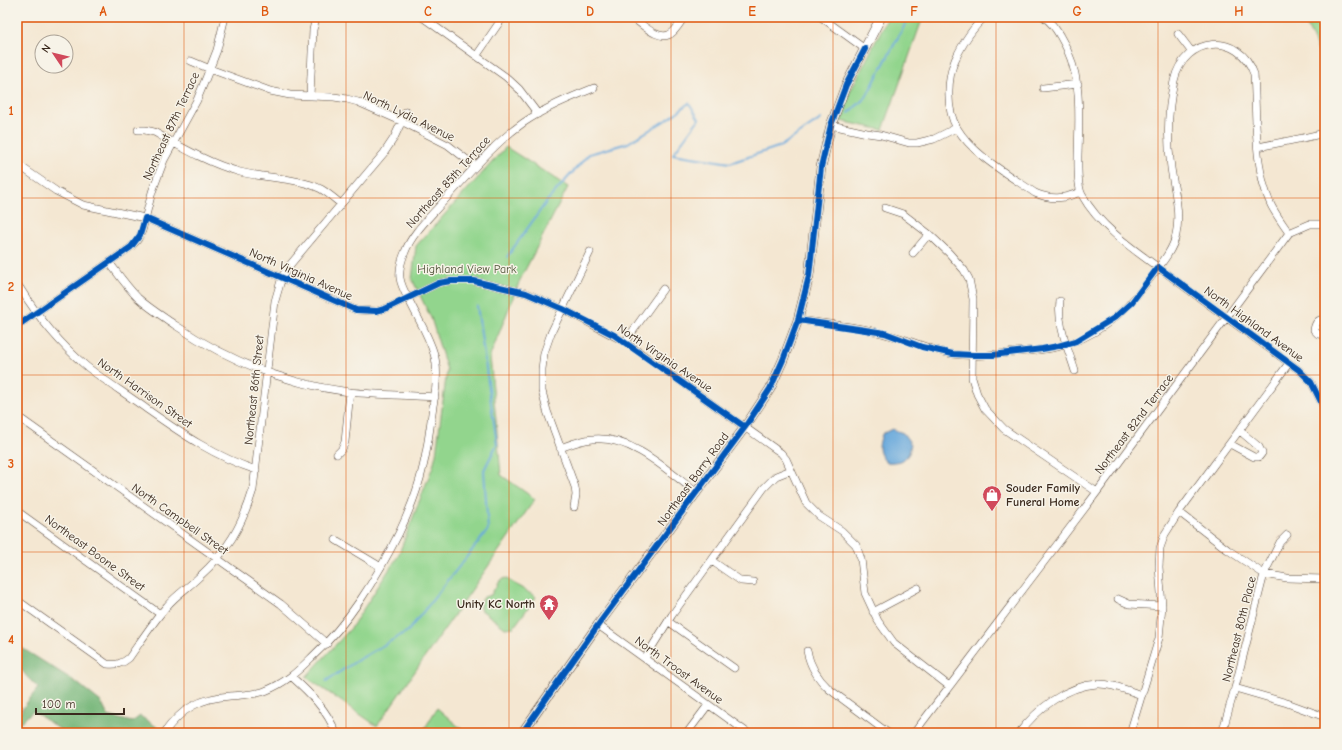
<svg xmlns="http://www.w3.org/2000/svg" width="1342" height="750" font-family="'Comic Neue',sans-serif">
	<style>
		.green { fill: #92d58d; stroke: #668056 }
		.forest { fill: #75b678; stroke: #58704b }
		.water { fill: #69a9dc; stroke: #526a7d }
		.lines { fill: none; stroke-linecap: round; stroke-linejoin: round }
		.stream { stroke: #69a9dc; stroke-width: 2 }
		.minor-casing { stroke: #574639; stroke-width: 8 }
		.major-casing { stroke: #574639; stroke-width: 10 }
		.minor { stroke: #fff; stroke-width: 7 }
		.major { stroke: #fff; stroke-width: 9 }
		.cycleway-casing { stroke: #f7f3e8; stroke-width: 8 }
		.cycleway { stroke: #0057b8; stroke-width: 6 }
		.grid { fill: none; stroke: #df570d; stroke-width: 1; stroke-opacity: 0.55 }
		.labels { text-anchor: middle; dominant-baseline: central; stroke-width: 3; stroke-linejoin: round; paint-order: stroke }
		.street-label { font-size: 12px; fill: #3b2a1e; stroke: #f7f3e8 }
		.park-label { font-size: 12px; fill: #51553a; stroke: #f7f3e8 }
		.poi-label { font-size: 12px; font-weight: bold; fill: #3b2a1e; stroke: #f7f3e8; text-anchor: start }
		.neatline { fill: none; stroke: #df570d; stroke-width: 1.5 }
		.grid-label { font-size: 13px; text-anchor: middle; font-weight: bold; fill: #df570d }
	</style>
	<rect width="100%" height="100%" fill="#f7f3e8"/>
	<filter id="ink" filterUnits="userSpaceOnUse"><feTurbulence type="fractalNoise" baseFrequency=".025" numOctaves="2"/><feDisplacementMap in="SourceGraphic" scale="8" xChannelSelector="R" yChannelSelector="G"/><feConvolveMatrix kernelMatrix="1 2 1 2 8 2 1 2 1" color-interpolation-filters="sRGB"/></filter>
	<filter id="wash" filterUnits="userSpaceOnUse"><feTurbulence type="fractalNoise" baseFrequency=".012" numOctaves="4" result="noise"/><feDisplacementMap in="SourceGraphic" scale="16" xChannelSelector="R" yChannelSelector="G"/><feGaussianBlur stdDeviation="0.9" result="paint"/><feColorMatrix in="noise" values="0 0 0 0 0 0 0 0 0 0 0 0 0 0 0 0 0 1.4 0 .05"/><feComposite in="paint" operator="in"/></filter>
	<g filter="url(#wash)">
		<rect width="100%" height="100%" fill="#f4e7d2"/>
		<path class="green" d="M888,17H923L883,130L841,121L850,92Z
			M1303,17H1325V62L1324,63Z
			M506,147L568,187L520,280L490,356L501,475L535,499L377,726L306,677L351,628L398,556L433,466L436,454L447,370L431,318L412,279L416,246Z
			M505,578L536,597L514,627L505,628L480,609V603L484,597L491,595L499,581Z
			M437,708L466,733H422Z"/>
		<path class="forest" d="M17,646L25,650L76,682L101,702L108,716L132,722L140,716L157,727L152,733H65L33,711L17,726C17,712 30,699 38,688L27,677L17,664Z"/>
		<path class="water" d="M892,429L903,433L911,444C910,446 910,451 909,453C905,462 894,463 886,462C877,452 878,447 882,434Z"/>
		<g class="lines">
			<path class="stream" d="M849,113L866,97L909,17
				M507,257L547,201L589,154L628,143L671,117L689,103L699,119L673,154L730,163L781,146L821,119
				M326,681L358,660L408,631L488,530L484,470L497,444L477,306"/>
		</g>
	</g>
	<g filter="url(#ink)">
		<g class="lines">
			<g class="minor-casing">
				<path id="minor" d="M422,17L506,77L519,89L538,114
					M632,17C642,24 661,44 673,32C677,28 681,22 684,17
					M821,17L865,49
					M985,17C972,28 962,45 955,60C947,79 946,110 957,128C973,155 1009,175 1035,193C1051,200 1064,199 1080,192
					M1044,17C1051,22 1056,29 1060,36C1083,73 1079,113 1078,156C1078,166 1077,186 1082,195C1101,230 1142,255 1174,279C1216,310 1257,340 1299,370L1311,382L1325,410
					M1178,34L1191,51
					M477,55L503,17
					M191,61L210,69L270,91L290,95L334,97L347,99L358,102L401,121L448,145L475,166
					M1043,88L1078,84
					M310,96L313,30L316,17
					M831,125L867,133L881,135L909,143H917L934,139L956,128
					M138,130H145L154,132C181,147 210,164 240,172C264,178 300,178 321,189C328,193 335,199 341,204
					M1258,147L1303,138L1325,133
					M17,164L56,191L83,205L145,218L356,310L377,311L387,308L439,283L451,281H474L526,293L563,309L625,342L781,453L786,459L806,503L819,516L842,531L856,545L861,559L865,593L878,621L894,643L949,686
					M885,208L903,214L929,234L949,253L964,270L969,279L973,299L972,378L977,394L985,409L1004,429L1097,492
					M913,253L929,234
					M109,262C118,274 127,287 138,298C149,308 162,316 175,325C227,360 287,384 349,392C378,395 406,395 435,397
					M20,288C38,317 60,344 86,366C106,382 128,395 148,410C182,434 216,457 256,470
					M1060,301C1057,325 1068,348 1075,371
					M1325,319C1318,319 1315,323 1314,330L1318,334L1325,335
					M798,320C826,324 857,326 885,334C908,339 929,350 952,354C973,357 995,355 1015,352C1029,351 1043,350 1057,347C1093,339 1124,314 1145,285C1155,271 1173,252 1176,235C1181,212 1174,190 1171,168C1167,140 1168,108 1174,81C1184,36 1239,31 1254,74C1257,116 1253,166 1271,205C1276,215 1283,224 1289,233
					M17,326L131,247L138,239L142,231L152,192L164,160L197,100L206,78L217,50L225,17
					M625,342L663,289
					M17,416L281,604L327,644
					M1230,444L1254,457H1259L1262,453L1259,447L1240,431
					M560,448C571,444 581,440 593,439C631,435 668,471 697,493
					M337,454L342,449L345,442L350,392
					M574,507L576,495L575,487L547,411L542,391V369L544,353L551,333L590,252
					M17,511L160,614
					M1179,512L1228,550L1264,574L1287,578L1325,579
					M336,540L381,567
					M712,561L741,581L753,582
					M1118,599L1129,604L1162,606
					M17,600L107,664C116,665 122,664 129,658C141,641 153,622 167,606C176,595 189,587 199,577C227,552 242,526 253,490L275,301L282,277L289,266L384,153L394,138L406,112
					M873,612L918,588
					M669,622L734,668
					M598,625L748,733
					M807,651C810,666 817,678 829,689L888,733
					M645,658L672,615L764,488L776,476L791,470
					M292,677C310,693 327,710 336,733
					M1235,688L1287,703L1325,717
					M17,706L19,708
					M164,733C182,708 200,698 230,696C242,695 254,695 265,691C285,683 297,672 311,658C349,623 376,579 399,533C409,512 418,489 423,467C428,447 430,426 433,406C436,390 439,370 434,354C429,337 420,322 412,306C408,298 401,287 400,278C399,270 402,259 405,252C412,233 429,218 442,203C468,175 492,145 523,123C545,108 569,98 594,88
					M687,733L708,705
					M914,733L1097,492L1289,233L1310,224H1325
					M1019,733C1037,709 1066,686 1097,684C1112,683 1128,691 1142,695
					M1130,733L1159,638L1162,606L1159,567L1160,548L1165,534L1179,512L1289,363
					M1222,733L1235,688L1264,574L1280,542L1287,535"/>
			</g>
			<g class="major-casing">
				<path id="major" d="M522,733L598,625L745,427L770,389L783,360L798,320L809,276L821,167L831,125L846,85L881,17"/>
			</g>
			<use href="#minor" class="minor"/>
			<use href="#major" class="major"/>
			<g class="cycleway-casing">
				<path id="cycleway" d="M798,320L885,333L922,347L953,354L973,355H993L1042,349L1058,346L1076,341L1114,318L1132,302L1158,267L1299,370L1311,382L1325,410
					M17,326L131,247L140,235L145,218L356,310L377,311L387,308L439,283L451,281H474L526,293L563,309L614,335L745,427
					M522,733L598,625L745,427L770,389L783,360L798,320L809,276L821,167L831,125L846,85L865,49"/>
			</g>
			<use href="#cycleway" class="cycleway"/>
		</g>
	</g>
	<path class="grid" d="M184,17V733M346,17V733M509,17V733M671,17V733M833,17V733M996,17V733M1158,17V733M17,198H1325M17,375H1325M17,552H1325"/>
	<defs>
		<g id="shop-pin" transform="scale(1)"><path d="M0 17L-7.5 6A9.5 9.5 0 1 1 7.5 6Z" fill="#d1495b" stroke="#f7f3e8"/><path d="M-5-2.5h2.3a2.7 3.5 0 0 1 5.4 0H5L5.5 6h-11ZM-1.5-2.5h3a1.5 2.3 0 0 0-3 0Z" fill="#fff"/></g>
		<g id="temple-pin" transform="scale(1)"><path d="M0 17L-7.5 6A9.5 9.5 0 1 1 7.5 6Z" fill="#d1495b" stroke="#f7f3e8"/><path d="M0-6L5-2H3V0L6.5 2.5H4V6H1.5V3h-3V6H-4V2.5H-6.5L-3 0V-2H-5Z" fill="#fff"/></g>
	</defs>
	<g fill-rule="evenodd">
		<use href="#shop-pin" x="992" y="495"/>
		<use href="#temple-pin" x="549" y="604"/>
	</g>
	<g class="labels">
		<g class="street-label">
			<text transform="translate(409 116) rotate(26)">North Lydia Avenue</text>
			<text transform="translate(171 126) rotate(-65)">Northeast 87th Terrace</text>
			<text transform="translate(448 182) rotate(-48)">Northeast 85th Terrace</text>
			<text transform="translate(301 274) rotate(24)">North Virginia Avenue</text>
			<text transform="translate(1254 324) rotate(36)">North Highland Avenue</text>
			<text transform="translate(665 358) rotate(34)">North Virginia Avenue</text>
			<text transform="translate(254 390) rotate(-84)">Northeast 86th Street</text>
			<text transform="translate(145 393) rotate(35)">North Harrison Street</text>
			<text transform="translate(1134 424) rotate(-53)">Northeast 82nd Terrace</text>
			<text transform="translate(693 479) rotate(-54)">Northeast Barry Road</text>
			<text transform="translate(180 519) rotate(35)">North Campbell Street</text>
			<text transform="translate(95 553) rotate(36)">Northeast Boone Street</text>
			<text transform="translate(1239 629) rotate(-76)">Northeast 80th Place</text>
			<text transform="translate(679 670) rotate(36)">North Troost Avenue</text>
		</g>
		<g class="park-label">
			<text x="467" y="269">Highland View Park</text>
		</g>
		<g class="poi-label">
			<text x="1006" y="488">Souder Family<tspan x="1006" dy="14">Funeral Home</tspan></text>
			<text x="535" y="604" text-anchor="end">Unity KC North</text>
		</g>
	</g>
	<rect width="1342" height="750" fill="none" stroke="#f7f3e8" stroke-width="44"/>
	<g transform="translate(54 54) rotate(305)"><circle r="19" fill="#f7f3e8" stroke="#aca397"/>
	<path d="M0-3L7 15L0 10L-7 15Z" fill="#d1495b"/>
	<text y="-6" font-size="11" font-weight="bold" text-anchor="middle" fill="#3b2a1e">N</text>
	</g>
	<path d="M36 708v6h88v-6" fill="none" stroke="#3b2a1e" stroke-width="2"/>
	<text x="42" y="708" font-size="12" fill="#3b2a1e" stroke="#f7f3e8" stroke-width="3" paint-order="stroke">100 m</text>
	<rect x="22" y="22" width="1298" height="706" class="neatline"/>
	<g class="grid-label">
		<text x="103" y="16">A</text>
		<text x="265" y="16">B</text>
		<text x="428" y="16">C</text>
		<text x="590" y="16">D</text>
		<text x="752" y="16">E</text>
		<text x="914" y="16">F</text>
		<text x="1077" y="16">G</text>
		<text x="1239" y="16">H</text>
		<text x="11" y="115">1</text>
		<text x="11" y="291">2</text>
		<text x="11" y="468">3</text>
		<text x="11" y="644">4</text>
	</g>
</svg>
